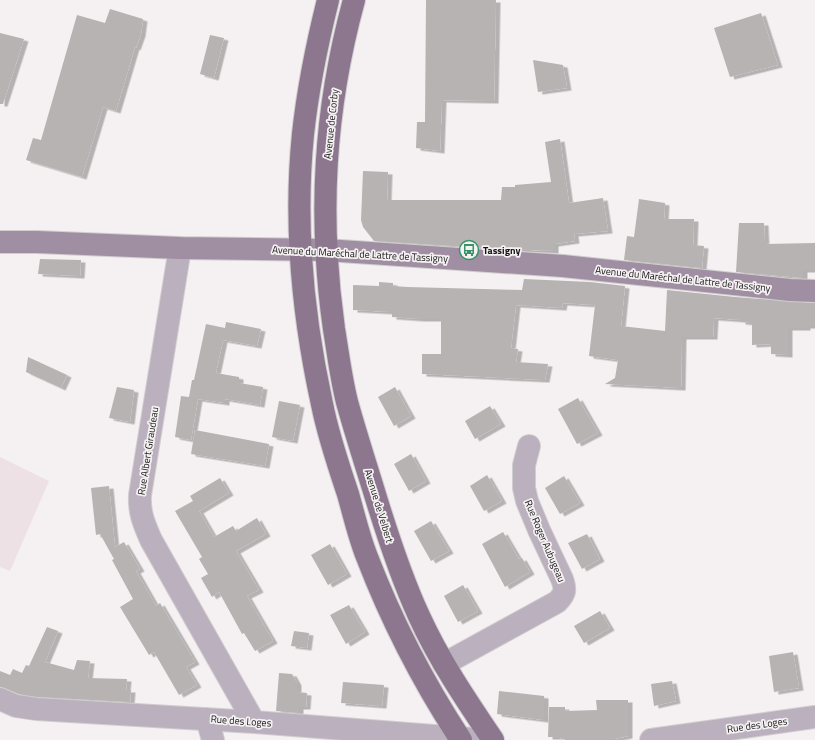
<svg xmlns="http://www.w3.org/2000/svg" width="815" height="740" font-family="'Titillium Web',sans-serif">
	<style>
		.built { fill: #eee1e5 }
		.building { fill: #b7b3b2; filter: url(#shadow) }
		.lines { fill: none; stroke-linecap: round; stroke-linejoin: round }
		.minor-casing { stroke: #d1cecf; stroke-width: 24 }
		.tertiary-casing { stroke: #d1cecf; stroke-width: 24 }
		.secondary-casing { stroke: #d1cecf; stroke-width: 24 }
		.primary-casing { stroke: #d1cecf; stroke-width: 24 }
		.minor { stroke: #bbb0bd; stroke-width: 22 }
		.tertiary { stroke: #bbb0bd; stroke-width: 22 }
		.secondary { stroke: #a08fa2; stroke-width: 22 }
		.primary { stroke: #8c778f; stroke-width: 22 }
		.labels { text-anchor: middle; dominant-baseline: central; stroke-width: 3.5; stroke-linejoin: round; paint-order: stroke }
		.street-label { font-size: 10px; fill: #151414; stroke: #f5f1f3 }
		.poi-label { font-size: 10px; font-weight: bold; fill: #151414; stroke: #f5f1f3; text-anchor: start }
	</style>
	<defs>
		<filter id="shadow"><feDropShadow dx="4.5" dy="2.5" stdDeviation="0" flood-color="#0004"/></filter>
	</defs>
	<rect width="100%" height="100%" fill="#f5f1f3"/>
	<path class="built" d="M0,457L49,481L10,571L0,567Z"/>
	<path class="building" d="M426,0H496L494,101L442,100L440,151L416,148L417,122H425Z
		M110,9L143,19L141,34L136,48L135,47L116,111L103,107L82,177L26,160L33,138L41,140L77,15L105,23Z
		M761,13L778,65L730,77L714,28Z
		M0,33L24,39L3,104H0Z
		M210,35L224,38L214,78L200,74Z
		M533,60L563,65L567,88L538,92Z
		M560,139L569,203L603,198L608,231L574,234L575,241L554,244V251L486,248L374,241L363,227L361,220L363,171L388,172L387,200H501L502,187H515V185L551,182L545,142Z
		M639,199L665,203L664,219H694L693,245L704,246L702,268L624,260L627,236L634,237Z
		M739,223H764L765,244L815,243V270H803V278L736,272Z
		M40,259L81,260L80,276L38,274Z
		M524,279L590,282L625,286L621,326L665,331L667,290L735,297L815,303V326H806V328H788V355L771,354V344L752,345V323L741,322V320L714,318L713,337H682L681,388L605,384L615,378L618,360L589,356L595,305L563,303L562,308L516,305L511,348L518,349L516,362L548,364L545,380L422,374V354H441V319H420L392,317V312L353,310V285L379,286V282L393,283V286L408,287L522,290Z
		M226,322L261,329L257,346L223,340L216,373L239,377V383L263,387L260,405L225,399V403L198,399L191,440L175,437L181,396L189,397L192,380H194L206,324L225,328Z
		M28,357L67,375L61,388L26,372Z
		M117,387L134,390L130,422L109,418Z
		M395,387L411,416L394,426L378,397Z
		M578,398L598,433L577,444L558,409Z
		M279,401L300,405L293,441L272,437Z
		M490,406L501,424L475,439L465,421Z
		M195,430L269,444L265,466L191,454Z
		M411,454L426,481L409,491L394,464Z
		M487,475L502,501L484,511L470,486Z
		M564,476L580,503L560,514L545,488Z
		M220,478L229,493L199,511L195,504L214,537L233,526L236,531L257,518L266,534L236,551L259,590L247,596L273,641L255,651L244,633L242,634L219,592L212,597L201,578L208,574L199,559L202,557L175,511L193,501L190,496Z
		M109,486L115,547L124,542L140,569L136,571L156,606L160,603L195,662L186,667L197,685L179,695L154,652L149,655L120,607L133,599L112,560L114,559L100,534L96,535L91,488Z
		M431,521L449,551L431,561L414,531Z
		M503,532L519,559L522,558L530,572L505,587L482,544Z
		M587,534L600,559L582,569L568,543Z
		M330,544L347,574L328,585L311,555Z
		M463,585L478,611L458,622L444,596Z
		M349,605L365,632L346,644L330,615Z
		M600,611L610,628L584,643L574,626Z
		M47,627L58,631L45,662L74,670L77,660L90,661L88,678L127,679L126,690H131L130,702L37,697L19,694L0,687V671L10,675L13,669L22,673L26,665L29,666Z
		M294,631L309,633L307,648L291,646Z
		M793,652L799,688L774,692L769,656Z
		M279,673L292,674L297,683V692L307,693L306,707H299V713L276,711Z
		M672,681L676,701L654,706L651,684Z
		M343,682L384,685L382,706L341,703Z
		M499,691L544,696V720L497,714Z
		M596,700H628V736L614,739H561L560,737H548L549,707H565V711L597,710Z"/>
	<g class="lines">
		<g class="minor-casing">
			<path id="minor" d="M180,248L140,495C139,513 144,524 151,540L254,722
				M444,664L557,602C565,594 566,590 562,579L539,530L527,501L524,488V465L529,446
				M0,699L16,706L36,709L254,722L460,738
				M207,719L213,740"/>
		</g>
		<g class="tertiary-casing">
			<path id="tertiary" d="M460,738L484,740
				M651,740L815,717"/>
		</g>
		<g class="secondary-casing">
			<path id="secondary" d="M0,242H37L180,248L326,250L563,266L790,290L815,291"/>
		</g>
		<g class="primary-casing">
			<path id="primary" d="M328,0C317,44 308,88 303,134C294,223 303,317 322,404C328,435 338,464 348,494C354,515 359,537 367,557C392,622 423,682 461,740
				M354,0C324,110 318,216 334,329C338,353 341,378 347,402C355,431 364,459 373,488C386,531 400,575 419,616C439,660 466,700 493,740"/>
		</g>
		<use href="#minor" class="minor"/>
		<use href="#tertiary" class="tertiary"/>
		<use href="#secondary" class="secondary"/>
		<use href="#primary" class="primary"/>
	</g>
	<defs>
		<g id="bus-ring" transform="scale(1)"><circle r="9.5" fill="#f5f1f3" stroke="#38936a" stroke-width="1.5"/><path d="M-5-6H5V4H4V6H2V4H-2V6H-4V4H-5ZM-3.5-4V0h7V-4ZM-3.5 1.2v1.5H-2V1.2ZM2 1.2v1.5H3.5V1.2Z" fill="#38936a"/></g>
	</defs>
	<g fill-rule="evenodd">
		<use href="#bus-ring" x="469" y="250"/>
	</g>
	<g class="labels">
		<g class="street-label">
			<text transform="translate(331 124) rotate(-84)">Avenue de Corby</text>
			<text transform="translate(360 254) rotate(3)">Avenue du Maréchal de Lattre de Tassigny</text>
			<text transform="translate(683 279) rotate(6)">Avenue du Maréchal de Lattre de Tassigny</text>
			<text transform="translate(148 451) rotate(-81)">Rue Albert Giraudeau</text>
			<text transform="translate(379 506) rotate(73)">Avenue de Velbert</text>
			<text transform="translate(545 541) rotate(67)">Rue Roger Aubugeau</text>
			<text transform="translate(241 721) rotate(4)">Rue des Loges</text>
			<text transform="translate(757 725) rotate(-8)">Rue des Loges</text>
		</g>
		<g class="poi-label">
			<text x="483" y="250">Tassigny</text>
		</g>
	</g>
</svg>
